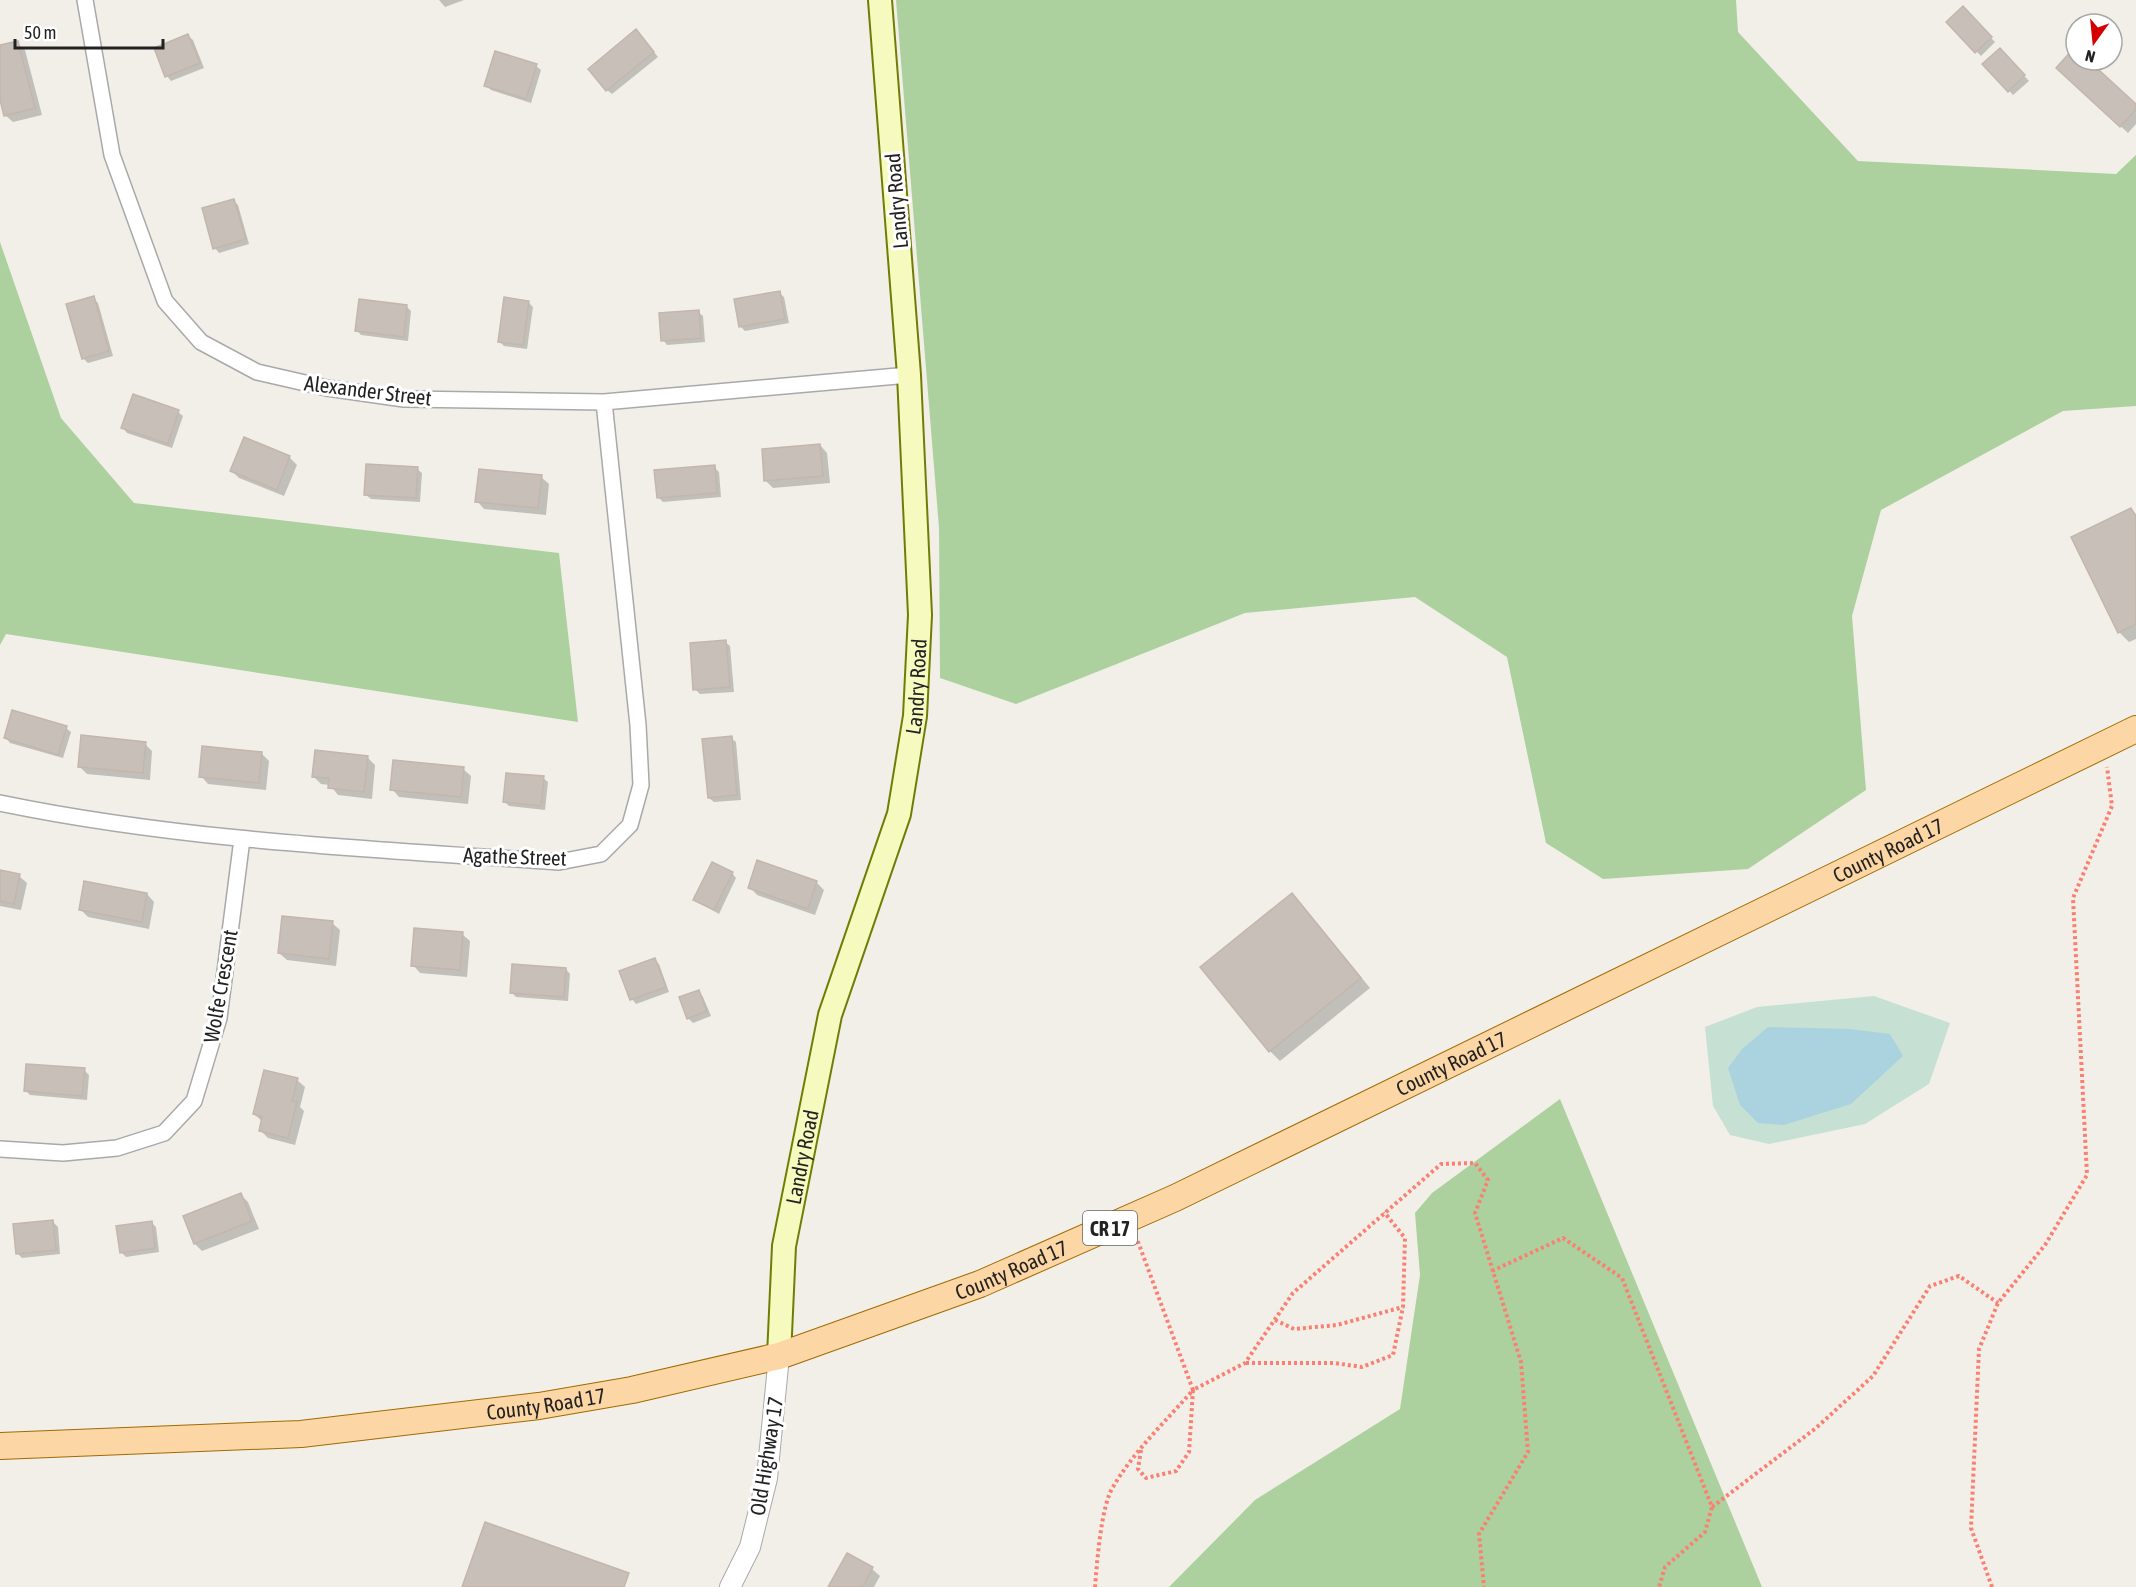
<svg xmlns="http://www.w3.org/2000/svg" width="2136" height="1587" font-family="'Asap Condensed',sans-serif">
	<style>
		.forest { fill: #add19e }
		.wetland { fill: #c6e0d4 }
		.water { fill: #aad3df }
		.shadow { fill: #0003 }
		.building { fill: #c7bfb8; stroke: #c4b6ab; stroke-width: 1.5 }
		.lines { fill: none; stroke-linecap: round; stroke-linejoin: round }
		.minor-casing { stroke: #a9a9a9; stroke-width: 18 }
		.tertiary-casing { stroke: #a9a9a9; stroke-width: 22 }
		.secondary-casing { stroke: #707d05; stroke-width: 26 }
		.primary-casing { stroke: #a06b00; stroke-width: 28 }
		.path { stroke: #fa8072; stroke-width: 4; stroke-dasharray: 3 3; stroke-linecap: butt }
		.minor { stroke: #fff; stroke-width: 15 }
		.tertiary { stroke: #fff; stroke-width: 20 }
		.secondary { stroke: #f7fabf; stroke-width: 22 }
		.primary { stroke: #fcd6a4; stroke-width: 26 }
		.labels { text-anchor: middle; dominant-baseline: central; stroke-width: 6; stroke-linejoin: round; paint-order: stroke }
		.shield { fill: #fff; stroke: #646464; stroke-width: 1.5 }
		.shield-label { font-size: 20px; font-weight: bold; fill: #222 }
		.street-label { font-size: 21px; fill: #222; stroke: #fff }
	</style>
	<rect width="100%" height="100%" fill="#f2efe9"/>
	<path class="forest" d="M896,0H1736L1738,32L1858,161L2116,174L2136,155V406L2063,411L1881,510L1852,616L1866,790L1748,869L1603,879L1546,843L1507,657L1415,597L1245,613L1016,704L940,678L939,528Z
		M0,242L61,418L134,503L559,553L578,722L6,634L0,645Z
		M1560,1099L1762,1587H1169L1255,1500L1400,1409L1420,1275L1415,1213L1432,1193Z"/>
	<path class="wetland" d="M1874,996L1950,1023L1929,1084L1865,1124L1769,1144L1730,1135L1713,1106L1705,1027L1757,1007Z"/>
	<path class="water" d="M1768,1027L1850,1029L1890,1034L1903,1056L1851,1104L1784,1125L1758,1123L1740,1105L1728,1068L1742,1049Z"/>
	<path class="shadow" d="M439,0H464L445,7Z
		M1963,9L1995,42L1981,56L1948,22Z
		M188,36L193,40L204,68L171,81L167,76Z
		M641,36L658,57L612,94L607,90Z
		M17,43L25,50L42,115L13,122L5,115L0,95V47Z
		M2000,50L2029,81L2013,95L1985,64Z
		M2074,50L2076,60H2086L2136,106V124L2128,133L2058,68Z
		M536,66L541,70L531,103L491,90L486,85Z
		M234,201L238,205L249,244L219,253L215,248Z
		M779,293L784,297L789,323L745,331L740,326Z
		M93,298L98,303L113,356L88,363L83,358Z
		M528,302L533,307L527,349L504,346L499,341Z
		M407,307L411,311L408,341L361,335L357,330Z
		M698,312L703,316L705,342L667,345L663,340Z
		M178,412L183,416L172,448L127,433L123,428Z
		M820,445L827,453L830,483L773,488L766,481Z
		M289,457L297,465L284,496L239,478L232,471Z
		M714,467L719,472L721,497L663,502L658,497Z
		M417,469L422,473L420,502L371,499L366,495Z
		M541,477L549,484L546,515L484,509L477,501Z
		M2131,509L2136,514V639L2129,642L2119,632Z
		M725,642L730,646L734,692L700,694L695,689Z
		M66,728L71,732L63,758L10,743L6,738Z
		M731,738L736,742L741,800L714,802L709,798Z
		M145,744L152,751L150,780L87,774L79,766Z
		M261,753L269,761L266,790L208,784L201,776Z
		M367,757L375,765L372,799L338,795L330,785L321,784L313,776Z
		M463,769L471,776L468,804L399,797L392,789Z
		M543,778L548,782L545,810L509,806L504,801Z
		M758,862L817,883L824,890L815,915L757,895L750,887Z
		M0,872L19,876L27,883L21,910L0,906Z
		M732,873L736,878L719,914L695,900Z
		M147,894L154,902L149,929L88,917L80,909Z
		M1302,905L1370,988L1280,1061L1270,1051Z
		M332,923L340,930L336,966L287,960L279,953Z
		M462,934L470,941L467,977L420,973L413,965Z
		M654,960L659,964L669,992L636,1004L632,999Z
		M566,969L570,974L568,1001L516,997L512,993Z
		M699,992L703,997L711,1016L693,1023L688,1018Z
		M84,1070L89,1075L87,1100L30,1095L26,1091Z
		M297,1080L305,1087L300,1107L304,1111L295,1145L268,1138L260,1130L263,1122L254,1114Z
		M241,1195L248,1202L259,1229L202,1251L195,1244L184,1217Z
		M53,1222L58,1227L60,1254L22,1258L17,1253Z
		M151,1222L156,1227L159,1252L126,1257L121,1252Z
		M847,1555L872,1569L880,1576L874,1587H830Z"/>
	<path class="building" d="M1963,6L1992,37L1975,53L1946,22Z
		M636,29L654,52L606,91L588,69Z
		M188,34L200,63L165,77L154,48Z
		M18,41L35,108L4,116L0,100V45Z
		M2000,48L2025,75L2008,92L1982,64Z
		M2074,48L2076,60H2088L2136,104V109L2120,127L2056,68Z
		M495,51L537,64L526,99L484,86Z
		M234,199L246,239L213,249L202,208Z
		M780,291L785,319L739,327L734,299Z
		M94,296L109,351L82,359L66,304Z
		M504,297L529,301L523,345L498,342Z
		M359,299L407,305L404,337L355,331Z
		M699,310L701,338L661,341L659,313Z
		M133,394L179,410L168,444L121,428Z
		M244,437L290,456L277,490L230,471Z
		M820,444L823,476L764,481L762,449Z
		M366,464L418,467L416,498L364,495Z
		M715,465L717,493L657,498L654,470Z
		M479,469L542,475L538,508L475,502Z
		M2131,508L2136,517V624L2118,633L2071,537Z
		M726,640L730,687L693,690L690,643Z
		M12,710L67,726L58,755L4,738Z
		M81,735L146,742L143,773L78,767Z
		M732,736L737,795L708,798L702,739Z
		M202,746L262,752L259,783L199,777Z
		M315,750L368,756L364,792L328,788L329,778L312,777Z
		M393,760L464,767L461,797L390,790Z
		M506,773L544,776L541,806L503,802Z
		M757,860L817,881L808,909L748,888Z
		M712,862L733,872L714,910L693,900Z
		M0,870L20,874L14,904L0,901Z
		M84,881L147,893L142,922L79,910Z
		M1292,893L1361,978L1269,1052L1200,967Z
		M282,916L333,921L329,959L278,953Z
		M414,928L463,932L460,970L411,966Z
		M655,958L666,987L630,1000L619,971Z
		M512,964L566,968L564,997L510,993Z
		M699,990L707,1011L687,1019L679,997Z
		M26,1064L85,1068L82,1096L24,1091Z
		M264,1070L298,1078L292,1101L297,1102L288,1138L259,1131L262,1117L253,1114Z
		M241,1193L252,1221L194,1244L183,1216Z
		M53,1220L56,1250L16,1254L13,1224Z
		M152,1221L155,1248L120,1253L116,1226Z
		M485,1522L629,1573L624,1587H462Z
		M847,1553L873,1567L863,1587H828Z"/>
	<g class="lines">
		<g class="minor-casing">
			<path id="minor" d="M85,0L112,155L165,301L201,342L257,372L327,388L404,399L604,402L909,375
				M0,803C184,841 372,849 559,862L601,854L630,825L641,785L638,725L604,402
				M0,1149L63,1153L117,1148L164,1133L194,1101L219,1018L242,839"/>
		</g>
		<g class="tertiary-casing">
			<path id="tertiary" d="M730,1587L750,1547L767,1478L779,1356"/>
		</g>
		<g class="secondary-casing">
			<g id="secondary">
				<path id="s1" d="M779,1356L784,1246L830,1015L899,814L915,716L920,615L909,375L880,0"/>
			</g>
		</g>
		<g class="primary-casing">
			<g id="primary">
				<path id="s2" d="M0,1446L301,1434L539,1406L632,1390L779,1356L980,1284L1175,1198L2136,729"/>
			</g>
		</g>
		<path class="path" d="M1492,1271L1563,1238L1622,1278L1712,1507L1705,1532L1665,1567L1659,1587
			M1275,1320L1294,1329L1337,1325L1403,1307
			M1246,1363H1334L1362,1367L1393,1355L1403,1307L1405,1238L1384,1212
			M1141,1450L1138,1469L1146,1478L1176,1471L1189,1452L1193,1390L1245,1363L1293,1293L1441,1164L1475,1163L1488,1180L1475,1213L1521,1362L1528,1452L1479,1534L1484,1587
			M1712,1507L1816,1428L1873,1376L1930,1286L1959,1276L1998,1303
			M1095,1587C1097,1563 1101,1506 1113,1487C1134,1451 1166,1421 1193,1390L1137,1239
			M1992,1587L1971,1528L1979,1349L1998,1303L2045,1245L2087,1175L2073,898L2112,806L2107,767"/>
		<use href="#minor" class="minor"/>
		<use href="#tertiary" class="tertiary"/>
		<use href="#secondary" class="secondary"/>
		<use href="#primary" class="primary"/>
	</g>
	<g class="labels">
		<rect class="shield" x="1083" y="1211" width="54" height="34" rx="4.5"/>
		<g class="shield-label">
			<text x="1110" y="1228">CR 17</text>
		</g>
		<g class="street-label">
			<text transform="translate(896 201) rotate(-95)">Landry Road</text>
			<text transform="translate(368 390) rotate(7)">Alexander Street</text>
			<text stroke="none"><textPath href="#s1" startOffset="687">Landry Road</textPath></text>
			<text stroke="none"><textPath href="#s2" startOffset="2006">County Road 17</textPath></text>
			<text transform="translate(515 856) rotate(2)">Agathe Street</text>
			<text transform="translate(220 986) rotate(-80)">Wolfe Crescent</text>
			<text stroke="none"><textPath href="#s2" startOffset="1520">County Road 17</textPath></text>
			<text stroke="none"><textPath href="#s1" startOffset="201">Landry Road</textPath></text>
			<text stroke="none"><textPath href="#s2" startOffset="1034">County Road 17</textPath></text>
			<text stroke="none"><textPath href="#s2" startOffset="548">County Road 17</textPath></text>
			<text transform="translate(766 1456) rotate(-81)">Old Highway 17</text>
		</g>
	</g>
	<g transform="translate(2094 42) rotate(195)"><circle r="28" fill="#ffffff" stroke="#a7a7a7" stroke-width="1.5"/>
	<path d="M0-4.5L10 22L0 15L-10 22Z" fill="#d40000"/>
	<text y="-9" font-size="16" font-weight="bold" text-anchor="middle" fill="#222222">N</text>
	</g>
	<path d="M15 39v9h148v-9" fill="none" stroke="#222222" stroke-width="3"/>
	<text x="24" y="39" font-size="18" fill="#222222" stroke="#ffffff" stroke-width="4.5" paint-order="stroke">50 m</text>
</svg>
